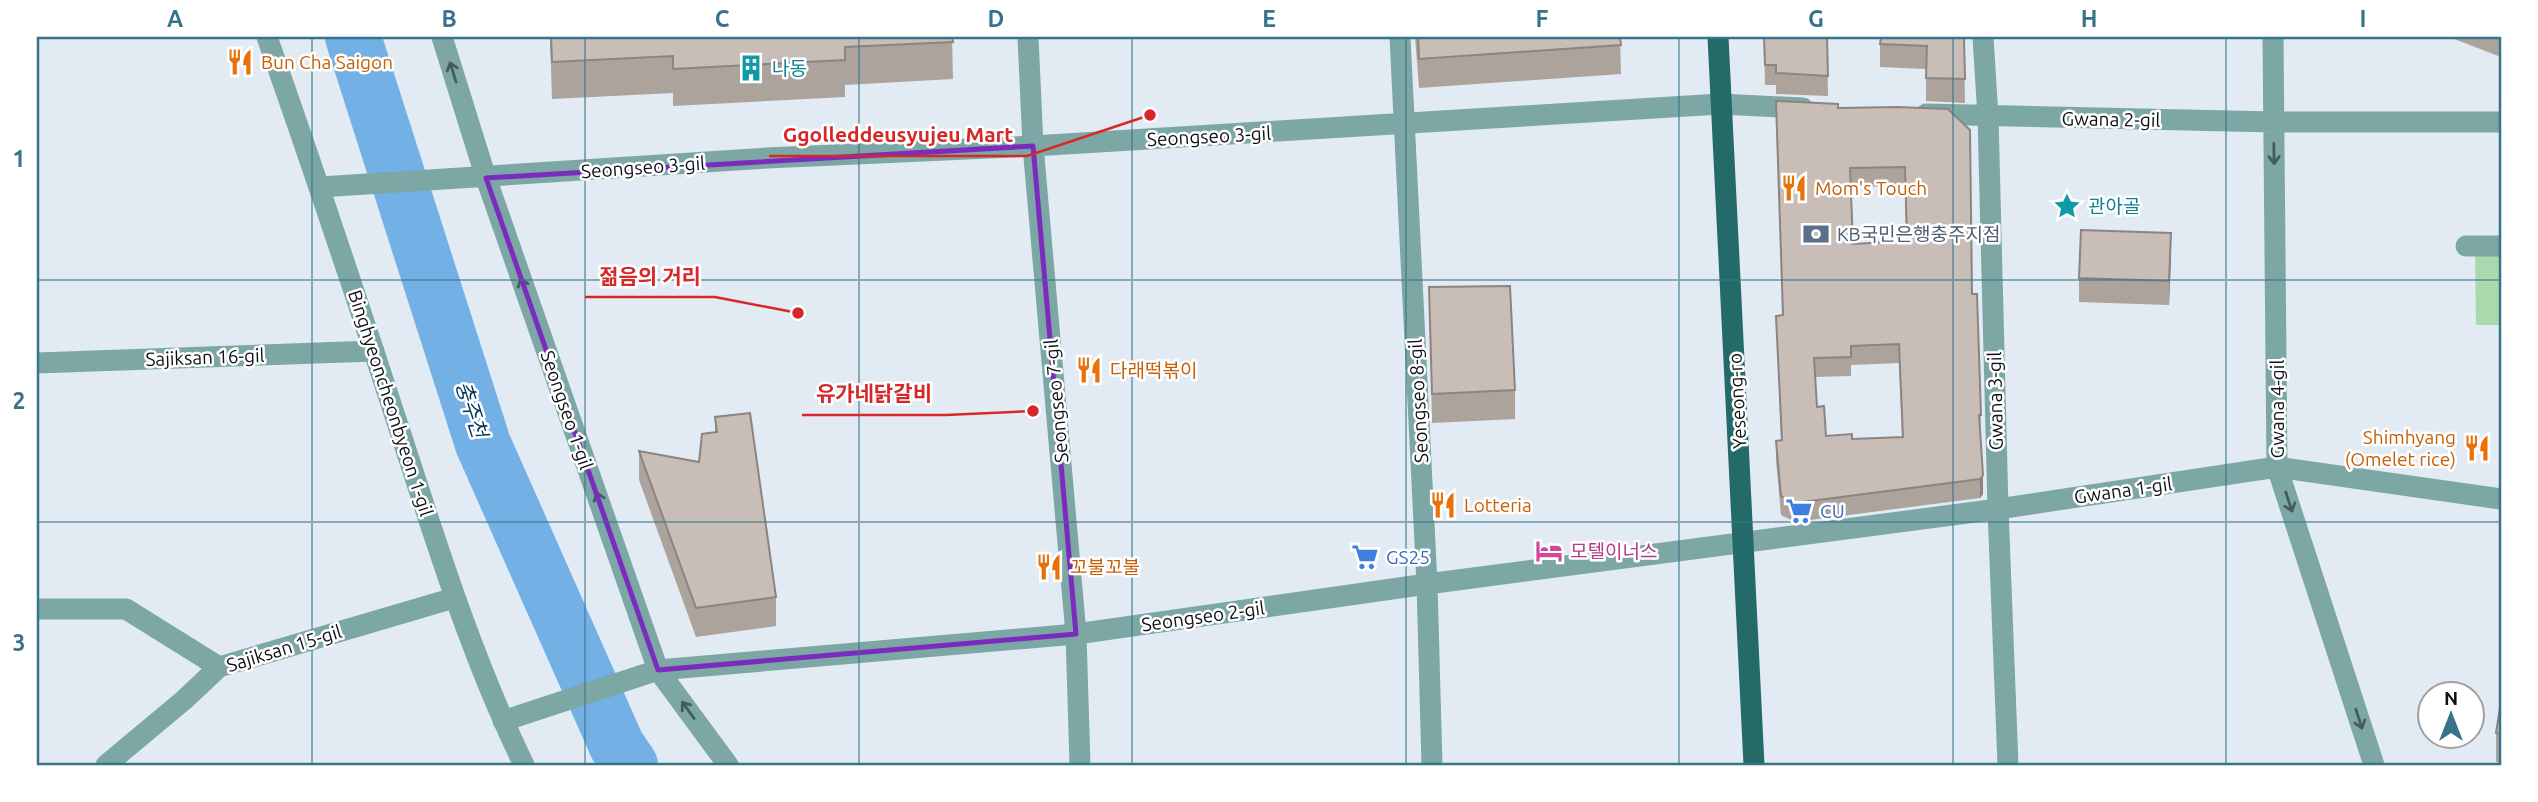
<svg xmlns="http://www.w3.org/2000/svg" width="2538" height="802" font-family="Ubuntu,'Noto Sans KR',sans-serif">
	<style>
		.green { fill: #a9d9ad }
		.lines { fill: none; stroke-linecap: round; stroke-linejoin: round }
		.river { stroke: #72b0e6; stroke-width: 56 }
		.minor { stroke: #7ca7a5; stroke-width: 21 }
		.major { stroke: #236a68; stroke-width: 21 }
		.wall { fill: #aca39d; fill-rule: evenodd }
		.shaded-wall { fill: #8c8480 }
		.building { fill: #c8bdb7; stroke: #8c8480; stroke-width: 2; fill-rule: evenodd }
		.oneway { stroke: #455c5c }
		.marked { fill: none; stroke: #7b2cbf; stroke-width: 5; stroke-linejoin: round }
		.grid { fill: none; stroke: #37748b; stroke-width: 2; stroke-opacity: 0.55 }
		.labels { text-anchor: middle; dominant-baseline: central; stroke-width: 5; stroke-linejoin: round; paint-order: stroke }
		.food-label { font-size: 19px; fill: #c56008; stroke: #fff; text-anchor: start }
		.culture-label { font-size: 19px; fill: #0d838f; stroke: #fff; text-anchor: start }
		.street-label { font-size: 19px; fill: #0e1114; stroke: #fff }
		.service-label { font-size: 19px; fill: #4e5e75; stroke: #fff; text-anchor: start }
		.shop-label { font-size: 19px; fill: #366cbe; stroke: #fff; text-anchor: start }
		.hotel-label { font-size: 19px; fill: #b23c85; stroke: #fff; text-anchor: start }
		.water-label { font-size: 21px; font-style: italic; fill: #033457; stroke: #fff }
		.leader { fill: none; stroke: #d62828; stroke-width: 2.5 }
		.callout-dot { fill: #d62828; stroke: #fff; stroke-width: 2.5 }
		.callout-label { font-size: 21px; text-anchor: middle; font-weight: bold; fill: #d62828; stroke: #fff; stroke-width: 5; stroke-linejoin: round; paint-order: stroke }
		.neatline { fill: none; stroke: #37748b; stroke-width: 2.5 }
		.grid-label { font-size: 23px; text-anchor: middle; font-weight: bold; fill: #37748b }
	</style>
	<rect width="100%" height="100%" fill="#e2ebf4"/>
	<path class="green" d="M2501,252V325H2476L2475,253Z"/>
	<g class="lines">
		<path class="river" d="M353,37L483,444L617,746L630,765"/>
		<path class="minor" d="M267,37C311,162 353,287 394,413C433,532 469,652 524,765
			M442,37L486,178L658,670L728,765
			M1028,37L1033,146L1076,634L1080,765
			M1400,37L1427,584L1432,765
			M1983,37L1988,117L1998,509L2008,765
			M2273,37L2277,467L2374,765
			M1926,114L2274,122H2501
			M320,187L767,158L1033,146L1720,104L1803,108
			M2466,246H2501
			M37,363L374,351
			M37,609H126L219,667
			M503,721L658,670L1076,634L1427,584L1998,509L2277,467L2501,499
			M106,765L184,700L219,667L454,598"/>
		<path class="major" d="M1718,37L1754,765"/>
	</g>
	<path class="wall" d="M550,37H952L953,79L845,85V97L673,106V93L552,99Z
		M1415,37H1620L1621,74L1419,88Z
		M1764,37H1827L1828,96L1776,94V85H1765Z
		M1964,37L1965,103L1926,101V69L1880,67V44Z
		M2449,37H2501V57Z
		M1776,101L1838,108L1897,107L1972,294L1981,415L1980,434L1983,494L1980,498L1795,522L1781,515L1776,460V441L1781,440L1776,316L1783,315ZM1905,186L1906,241L1853,244L1851,187ZM1899,363L1902,437L1852,439L1826,436L1817,407L1815,377L1851,376V365Z
		M2171,256L2169,305L2079,302V278Z
		M1429,287L1515,390V419L1432,423Z
		M715,417L776,597V626L696,637L639,480V451L699,462L715,433Z
		M2501,701V763L2496,762V733Z"/>
	<path class="shaded-wall" d="M2171,233V256L2169,305V281Z
		M1983,475V494L1980,498V479Z"/>
	<path class="building" d="M551,37H952L953,42L845,47V60L673,69V56L552,62Z
		M1418,37H1620L1621,45L1419,59Z
		M1764,37H1827L1828,76L1776,73V65H1765Z
		M1881,37H1964L1965,79L1926,78L1927,46L1880,44Z
		M1776,101L1838,104V108L1897,107L1948,109L1970,130L1972,294H1977L1981,415H1979L1983,475L1980,479L1795,503L1781,496L1776,441L1782,440L1776,316L1783,315ZM1905,167L1907,241L1853,244L1850,168ZM1899,344L1903,437L1852,439V434L1826,436L1824,406L1817,407L1814,358L1851,357V346Z
		M2081,230L2171,233L2169,281L2079,278Z
		M1510,286L1515,390L1432,394L1429,287Z
		M750,413L776,597L696,608L639,451L699,462L702,434L717,432L715,417Z
		M2501,701V734L2496,733Z"/>
	<defs><path id="oneway-shaft" d="M-6 0H5M1.5-3L5.5 0L1.5 3" fill="none" stroke-width="1.6" stroke-linecap="round" stroke-linejoin="round" transform="scale(1.75)"/></defs>
	<g class="oneway">
		<use href="#oneway-shaft" transform="translate(453 72) rotate(-107)"/>
		<use href="#oneway-shaft" transform="translate(2274 154) rotate(89)"/>
		<use href="#oneway-shaft" transform="translate(524 288) rotate(-109)"/>
		<use href="#oneway-shaft" transform="translate(600 502) rotate(-109)"/>
		<use href="#oneway-shaft" transform="translate(2289 502) rotate(72)"/>
		<use href="#oneway-shaft" transform="translate(688 710) rotate(-126)"/>
		<use href="#oneway-shaft" transform="translate(2359 719) rotate(72)"/>
	</g>
	<path class="marked" d="M1033,146L1076,634L658,670L486,178Z"/>
	<path class="grid" d="M312,37V765M585,37V765M859,37V765M1132,37V765M1406,37V765M1679,37V765M1953,37V765M2226,37V765M37,280H2501M37,522H2501"/>
	<defs>
		<g id="restaurant-bare" transform="scale(2.1)"><path d="M-5-6h1v4h1v-4h1v4h1v-4h1v5L-1.5 .5V6h-2V.5L-5-1ZM5-6V6H3V1.5H1.5Q1.5-4 5-6Z" fill="#e8710a" stroke="#fff" stroke-width="2.5" paint-order="stroke"/></g>
		<g id="building-bare" transform="scale(2.1)"><path d="M-4-6H4V6H1V3H-1V6H-4ZM-2.5-4.3h1.7v1.8h-1.7ZM.8-4.3h1.7v1.8H.8ZM-2.5-1h1.7V.8h-1.7ZM.8-1h1.7V.8H.8Z" fill="#0f9aa8" stroke="#fff" stroke-width="2.5" paint-order="stroke"/></g>
		<g id="sight-bare" transform="scale(2.1)"><path d="M0-6L1.8-2.2L6-1.7L2.9 1.2L3.7 5.4L0 3.3L-3.7 5.4L-2.9 1.2L-6-1.7L-1.8-2.2Z" fill="#0f9aa8" stroke="#fff" stroke-width="2.5" paint-order="stroke"/></g>
		<g id="bank-bare" transform="scale(2.1)"><path d="M-6-4H6V4H-6ZM0-2.3a2.3 2.3 0 1 0 0 4.6a2.3 2.3 0 1 0 0-4.6Z" fill="#5c6f8a" stroke="#fff" stroke-width="2.5" paint-order="stroke"/></g>
		<g id="supermarket-bare" transform="scale(2.1)"><path d="M-6-5.5h2.5l.6 2H6L4.5 2H-2.5L-4.4-4H-6ZM-1.5 3.2a1.3 1.3 0 1 0 .1 0ZM3 3.2a1.3 1.3 0 1 0 .1 0Z" fill="#3f7fe0" stroke="#fff" stroke-width="2.5" paint-order="stroke"/></g>
		<g id="hotel-bare" transform="scale(2.1)"><path d="M-6-4.5h1.5V1H6V5H4.5V3h-9V5H-6ZM-4 0a1.8 1.8 0 1 1 3.6 0ZM.5 0V-2.5h3Q6-2.5 6 0Z" fill="#d1479c" stroke="#fff" stroke-width="2.5" paint-order="stroke"/></g>
	</defs>
	<g fill-rule="evenodd">
		<use href="#restaurant-bare" x="240" y="62"/>
		<use href="#building-bare" x="751" y="68"/>
		<use href="#restaurant-bare" x="1794" y="188"/>
		<use href="#sight-bare" x="2067" y="206"/>
		<use href="#bank-bare" x="1816" y="234"/>
		<use href="#restaurant-bare" x="1089" y="370"/>
		<use href="#restaurant-bare" x="2477" y="448"/>
		<use href="#restaurant-bare" x="1443" y="505"/>
		<use href="#supermarket-bare" x="1799" y="511"/>
		<use href="#hotel-bare" x="1549" y="551"/>
		<use href="#supermarket-bare" x="1365" y="557"/>
		<use href="#restaurant-bare" x="1049" y="567"/>
	</g>
	<g class="labels">
		<g class="food-label">
			<text x="261" y="62">Bun Cha Saigon</text>
			<text x="1815" y="188">Mom's Touch</text>
			<text x="1110" y="370">다래떡볶이</text>
			<text x="2456" y="437" text-anchor="end">Shimhyang<tspan x="2456" dy="22">(Omelet rice)</tspan></text>
			<text x="1464" y="505">Lotteria</text>
			<text x="1070" y="567">꼬불꼬불</text>
		</g>
		<g class="culture-label">
			<text x="772" y="68">나동</text>
			<text x="2088" y="206">관아골</text>
		</g>
		<g class="street-label">
			<text transform="translate(2111 119) rotate(1)">Gwana 2-gil</text>
			<text transform="translate(1209 136) rotate(-3)">Seongseo 3-gil</text>
			<text transform="translate(643 167) rotate(-4)">Seongseo 3-gil</text>
			<text transform="translate(205 357) rotate(-2)">Sajiksan 16-gil</text>
			<text transform="translate(1056 401) rotate(-95)">Seongseo 7-gil</text>
			<text transform="translate(1418 401) rotate(-93)">Seongseo 8-gil</text>
			<text transform="translate(1737 401) rotate(-93)">Yeseong-ro</text>
			<text transform="translate(1995 401) rotate(-91)">Gwana 3-gil</text>
			<text transform="translate(391 403) rotate(72)">Binghyeoncheonbyeon 1-gil</text>
			<text transform="translate(2277 409) rotate(-90)">Gwana 4-gil</text>
			<text transform="translate(567 410) rotate(71)">Seongseo 1-gil</text>
			<text transform="translate(2123 490) rotate(-8)">Gwana 1-gil</text>
			<text transform="translate(1203 616) rotate(-8)">Seongseo 2-gil</text>
			<text transform="translate(284 648) rotate(-17)">Sajiksan 15-gil</text>
		</g>
		<g class="service-label">
			<text x="1837" y="234">KB국민은행충주지점</text>
		</g>
		<g class="shop-label">
			<text x="1820" y="511">CU</text>
			<text x="1386" y="557">GS25</text>
		</g>
		<g class="hotel-label">
			<text x="1570" y="551">모텔이너스</text>
		</g>
		<g class="water-label">
			<text transform="translate(472 409) rotate(72)">충주천</text>
		</g>
	</g>
	<path class="leader" d="M1150 115L1027 156H769M798 313L715 297H585M1033 411L946 415H802"/>
	<g class="callout-dot">
		<circle cx="1150" cy="115" r="7"/>
		<circle cx="798" cy="313" r="7"/>
		<circle cx="1033" cy="411" r="7"/>
	</g>
	<g class="callout-label">
		<text x="898" y="142">Ggolleddeusyujeu Mart</text>
		<text x="650" y="284">젊음의 거리</text>
		<text x="874" y="401">유가네닭갈비</text>
	</g>
	<rect width="2538" height="802" fill="none" stroke="#ffffff" stroke-width="77"/>
	<g transform="translate(2451 715)"><circle r="33" fill="#ffffff" stroke="#9fa0a1" stroke-width="2"/>
	<path d="M0-5L12 26L0 18L-12 26Z" fill="#37748b"/>
	<text y="-10" font-size="19" font-weight="bold" text-anchor="middle" fill="#0e1114">N</text>
	</g>
	<rect x="38" y="38" width="2462" height="726" class="neatline"/>
	<g class="grid-label">
		<text x="175" y="27">A</text>
		<text x="449" y="27">B</text>
		<text x="722" y="27">C</text>
		<text x="996" y="27">D</text>
		<text x="1269" y="27">E</text>
		<text x="1542" y="27">F</text>
		<text x="1816" y="27">G</text>
		<text x="2089" y="27">H</text>
		<text x="2363" y="27">I</text>
		<text x="19" y="167">1</text>
		<text x="19" y="409">2</text>
		<text x="19" y="651">3</text>
	</g>
</svg>
